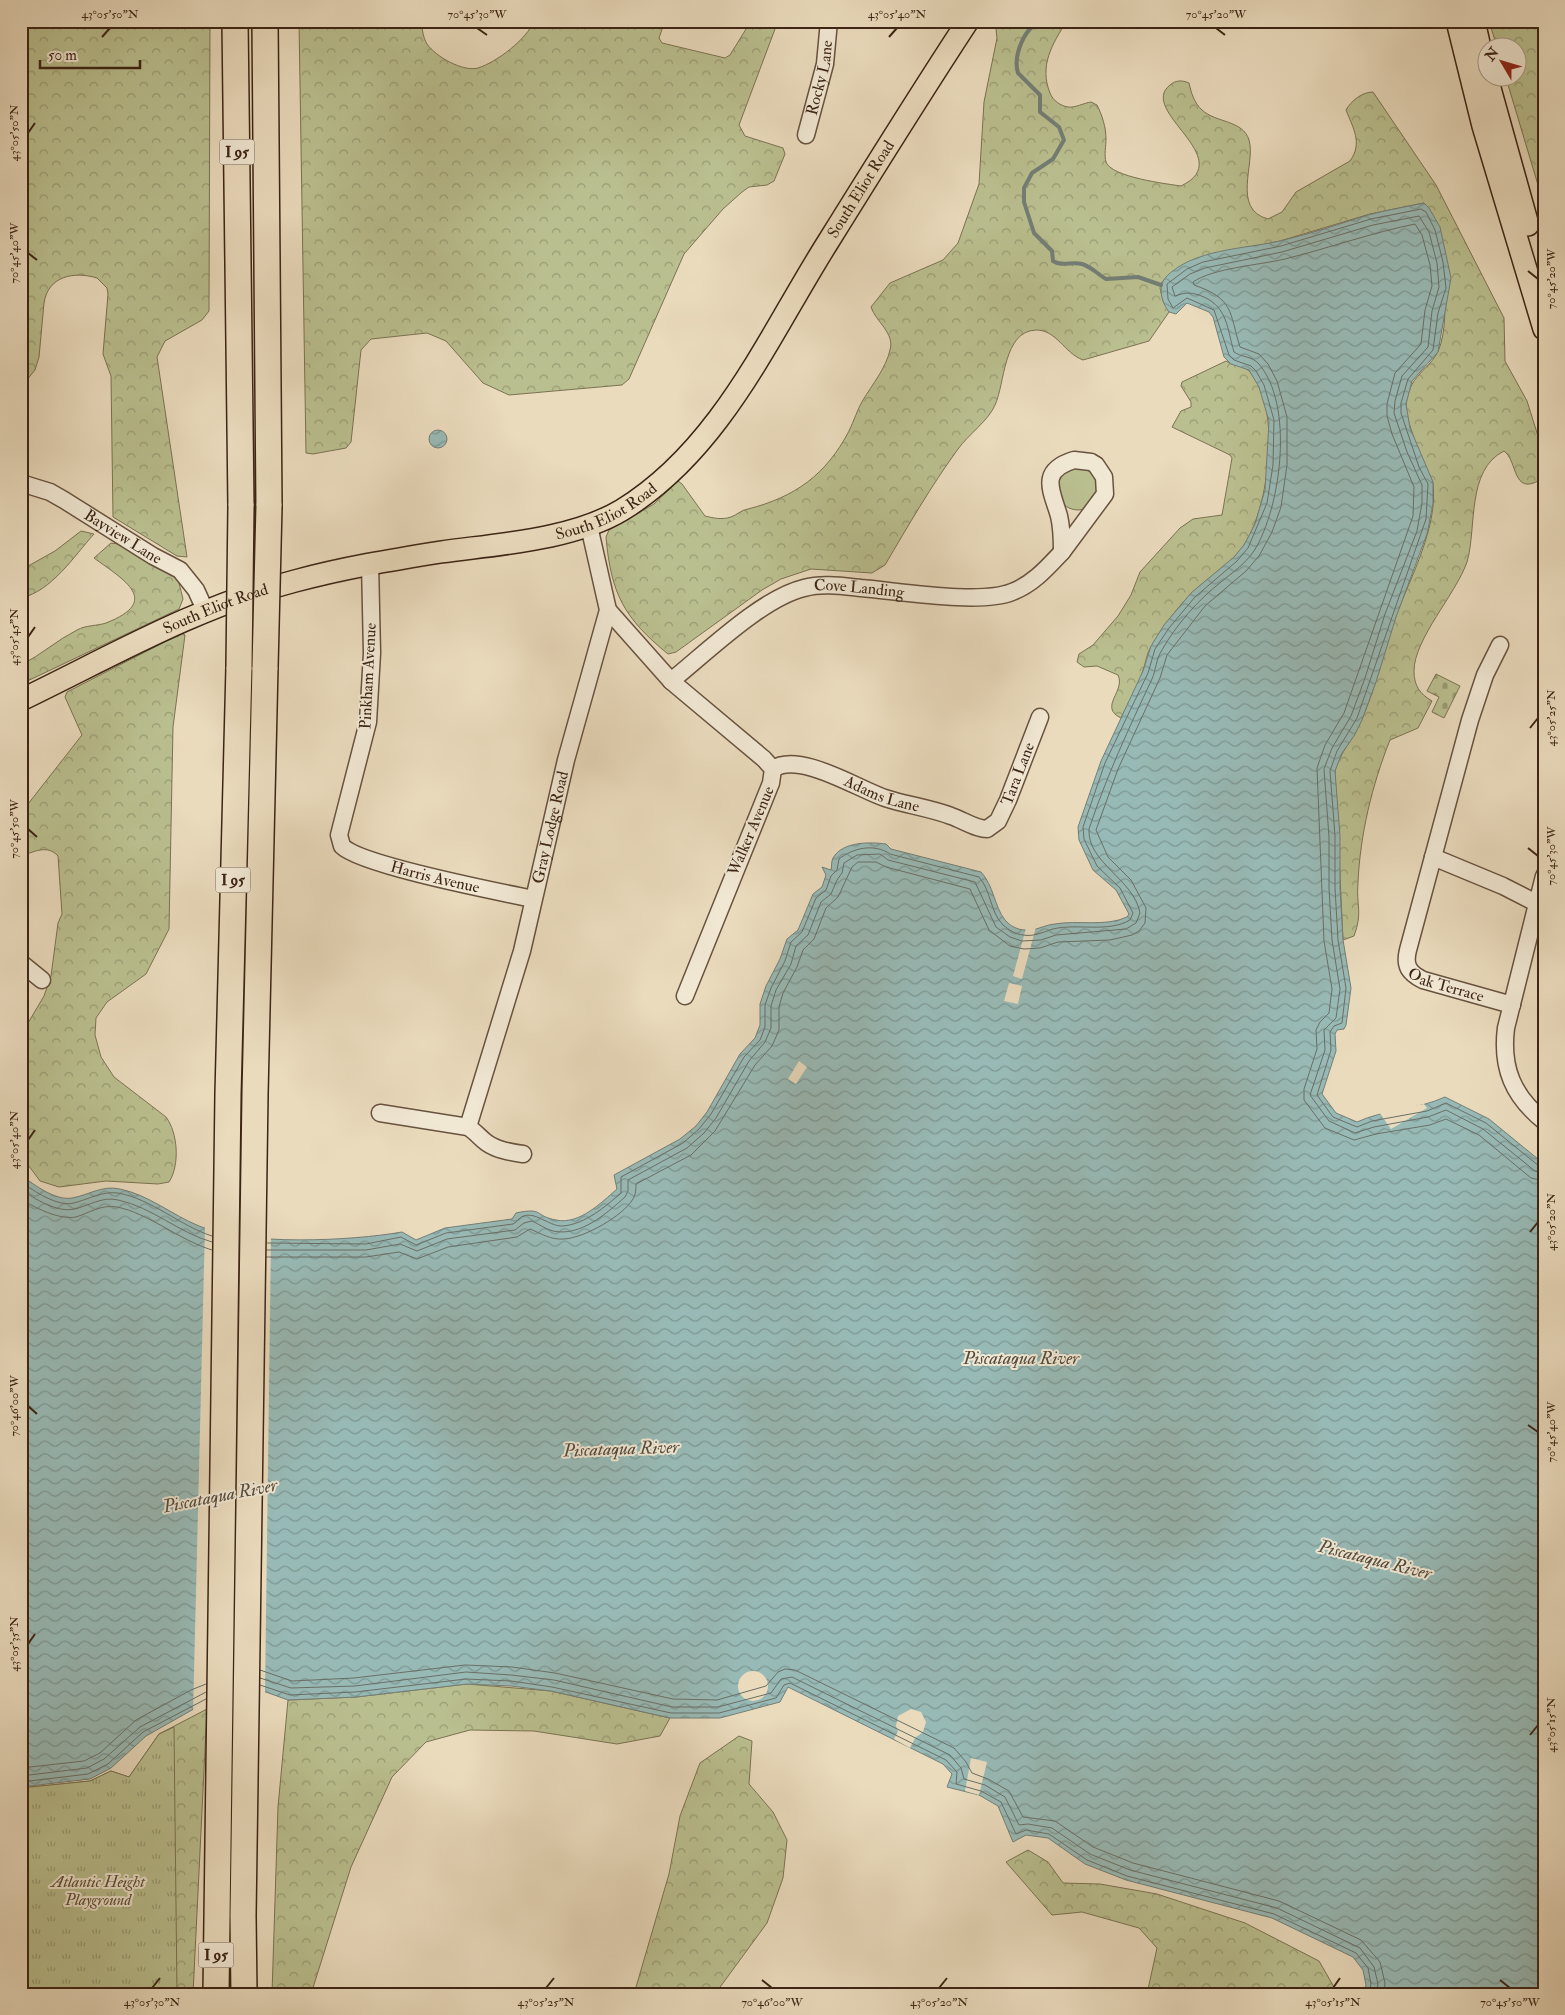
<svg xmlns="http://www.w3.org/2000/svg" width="1565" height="2015" font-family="'IM FELL Double Pica',serif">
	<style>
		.green { fill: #babf8f; stroke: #7b7252 }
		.forest { fill: url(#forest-crowns); stroke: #7b7252 }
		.cemetery { fill: url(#cemetery-stones); stroke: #7b7252 }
		.park { fill: url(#park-tufts); stroke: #7b7252 }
		.water { fill: url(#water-waves); stroke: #737e76 }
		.pier { fill: #eadbbd }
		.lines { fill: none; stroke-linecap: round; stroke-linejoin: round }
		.shore { stroke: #6a6f66; stroke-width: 1 }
		.stream { stroke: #737e76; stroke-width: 4 }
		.minor-casing { stroke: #68523f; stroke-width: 19 }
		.major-casing { stroke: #3c2415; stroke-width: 24 }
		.highway-casing { stroke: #3c2415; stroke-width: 28 }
		.minor { stroke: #f1e8d4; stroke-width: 16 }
		.major { stroke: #eadbbd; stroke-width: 21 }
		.highway { stroke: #eadbbd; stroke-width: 25 }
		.highway-bridge-casing { stroke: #3c2415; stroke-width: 28; stroke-linecap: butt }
		.highway-bridge { stroke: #eadbbd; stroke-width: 25 }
		.ticks { fill: none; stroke: #3c2415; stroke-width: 2 }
		.labels { text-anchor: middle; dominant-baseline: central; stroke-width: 4; stroke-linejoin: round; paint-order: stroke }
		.shield { fill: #f1e8d4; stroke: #725f4e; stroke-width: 1 }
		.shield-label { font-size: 15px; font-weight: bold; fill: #3c2415 }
		.street-label { font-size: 16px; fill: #3c2415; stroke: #f1e8d4 }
		.park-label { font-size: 16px; font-style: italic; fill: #5c4b34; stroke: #f1e8d4 }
		.water-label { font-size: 18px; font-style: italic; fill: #534a3d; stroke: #f1e8d4 }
		.neatline { fill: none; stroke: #3c2415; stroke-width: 2 }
		.ticks-label { font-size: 12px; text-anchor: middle; fill: #3c2415 }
	</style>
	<defs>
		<pattern id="forest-crowns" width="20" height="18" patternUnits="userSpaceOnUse" patternTransform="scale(1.25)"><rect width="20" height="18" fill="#babf8f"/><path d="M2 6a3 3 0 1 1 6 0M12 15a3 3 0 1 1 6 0" fill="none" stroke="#989b74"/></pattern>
		<pattern id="cemetery-stones" width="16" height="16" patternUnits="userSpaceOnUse" patternTransform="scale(1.25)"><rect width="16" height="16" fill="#babf8f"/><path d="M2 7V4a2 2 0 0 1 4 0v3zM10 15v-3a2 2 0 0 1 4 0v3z" fill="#989b74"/></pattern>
		<pattern id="park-tufts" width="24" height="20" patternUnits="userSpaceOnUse" patternTransform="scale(1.25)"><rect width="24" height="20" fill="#babf8f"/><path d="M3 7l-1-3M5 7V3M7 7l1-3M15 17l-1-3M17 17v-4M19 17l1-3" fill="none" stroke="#989b74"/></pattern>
		<pattern id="water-waves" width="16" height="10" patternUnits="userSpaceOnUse" patternTransform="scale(1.25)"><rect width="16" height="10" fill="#98bab6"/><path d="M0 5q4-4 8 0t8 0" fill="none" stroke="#7d9793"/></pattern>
	</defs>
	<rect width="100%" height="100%" fill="#eadbbd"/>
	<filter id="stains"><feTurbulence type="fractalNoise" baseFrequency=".004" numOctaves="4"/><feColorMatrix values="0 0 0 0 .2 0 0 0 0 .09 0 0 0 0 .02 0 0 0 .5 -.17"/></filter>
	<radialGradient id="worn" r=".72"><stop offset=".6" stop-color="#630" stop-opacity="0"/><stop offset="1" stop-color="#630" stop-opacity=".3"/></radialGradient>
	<path class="green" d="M1057 489a21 21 0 1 1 42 0a21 21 0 1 1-42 0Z"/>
	<path class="forest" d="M21,21H62L84,29L89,21H210L209,311L202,320L165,341L157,357L187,557L177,556L113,517L111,376L103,354L108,294L107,288L97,278C74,271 48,276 44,303L39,357L35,370L21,387Z
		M299,21H422C422,30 423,37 427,44C436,57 463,72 478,68C497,62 527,39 534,21H665L659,38L662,43L725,58L730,55L751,21H778L739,125L745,136L783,148L785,154L774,181L767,185L749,187L742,192L723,209L684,254L629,379L622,385L509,395L483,383L446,341L427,333L371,339L361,350L351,442L346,448L313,454L306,453Z
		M995,21H1067C1052,44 1039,66 1050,93C1053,101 1061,106 1068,107C1075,108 1084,103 1091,102L1097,105C1102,115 1106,127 1106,139C1106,145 1104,156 1106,162C1111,177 1167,184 1181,186C1239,158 1137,111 1170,85C1176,80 1182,80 1189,83C1191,92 1194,103 1202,110C1216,123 1243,120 1249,140C1256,163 1231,209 1268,219L1282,212L1296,192L1350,161C1363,143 1353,128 1346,110C1351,101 1362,92 1373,92L1436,185L1504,318L1505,361L1527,401L1544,455V483L1540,480C1512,496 1518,461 1504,451C1466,470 1477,528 1467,562C1456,594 1414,639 1414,671C1414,686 1420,694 1432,701L1418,728L1390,740C1372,785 1360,835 1358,883C1356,906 1363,912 1354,936L1343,940L1335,771C1340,752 1354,738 1361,721C1376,687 1384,650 1396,616C1411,576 1438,527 1433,484C1432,477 1426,470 1423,464C1417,447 1411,430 1406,413C1405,371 1433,373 1441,343C1453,298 1433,247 1424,203L1370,214L1280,241L1193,260L1162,282L1160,288L1163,301L1169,312L1149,341L1083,360C1064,353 1057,330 1036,330C1003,331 1005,384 995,405C989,420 968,435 958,449C931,486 908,526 885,565L872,573L811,569L781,579L762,590L676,652L668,654C624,618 611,594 606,537L609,530L654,504L678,481L682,484L705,516C713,518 722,520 731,517C737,515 741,510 748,509C795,497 826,475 849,431C854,421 857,410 863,400C872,385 886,368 890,350C895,333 876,322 871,307L890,283L943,260L958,243L979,184L984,102L997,38Z
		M1489,21H1544V205L1506,78H1518V48L1497,47Z
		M1226,361C1233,366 1244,365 1250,372C1282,407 1269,508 1244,545C1231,564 1210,576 1194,591C1178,606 1163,627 1152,645C1147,652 1146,662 1143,670C1138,687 1128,703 1121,718C1098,707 1126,691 1118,675L1097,666L1084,667L1077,662L1079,654L1093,645L1118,616L1131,595L1140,572L1180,528L1193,519L1222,515L1232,458L1230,455L1172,427L1181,411L1191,407V402L1181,386L1182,382Z
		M81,531L94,534C74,556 52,591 21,598V570L55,551Z
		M111,543L118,544L178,579L183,599L179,609L21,684V665C41,655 57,640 77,630C86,625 97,626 106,623C162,601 124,580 94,558Z
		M182,633L185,635L173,727L169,929L146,974L107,1002L96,1018L95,1035L101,1057L114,1077L166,1117C178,1133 180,1165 169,1182L158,1184L106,1181L59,1187L40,1181L26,1162L21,1147V1035L44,996L51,976L58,923L62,914L58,856C47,844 34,852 21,856V813L82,735L65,697L67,692Z
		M467,1684L551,1691L670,1718L660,1736L617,1744L534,1731L470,1730L426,1742L392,1777L351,1867L311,1994H272L278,1807L288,1700L356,1697Z
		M207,1709L193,1994H124L21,1919V1788L90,1781L111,1771L129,1777L159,1734Z
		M739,1736L752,1741L749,1784L773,1812L787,1840L783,1878L767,1923L715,1994H634L669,1874L680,1816L700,1763Z
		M1028,1850L1048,1862L1063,1883L1100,1884L1157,1894L1245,1923L1319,1961L1338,1994H1147L1157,1948L1139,1928L1082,1912L1052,1915L1006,1862Z"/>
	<path class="cemetery" d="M1436,674L1460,686L1444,718L1432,712L1439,697L1427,691Z"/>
	<path class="park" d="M174,1727L177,1994H21V1788L90,1781L111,1771L129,1777L159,1734Z"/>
	<path class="water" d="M1424,203L1429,208L1440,227L1451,278L1438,352L1412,381L1406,404L1410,428L1433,482V504L1427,534L1396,617L1376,682L1362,720L1354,736L1342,753L1335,771L1340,836V888L1343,940L1351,988L1346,1025L1344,1029L1337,1030L1335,1034L1336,1051L1322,1094L1336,1113L1357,1122C1385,1109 1417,1110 1445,1097L1489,1119L1544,1164V1994H1364L1366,1985L1363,1970L1353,1957L1272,1918L1126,1880L1085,1864L1048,1838L1026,1835L1013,1842L998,1806L979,1795L947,1787L952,1774L943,1764L788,1687L780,1702L720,1718H670L551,1691L511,1686L467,1684L356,1697L288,1700L252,1687L199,1706L146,1736L111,1768L90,1779L21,1787V1175C34,1185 56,1201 72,1198C89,1195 102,1185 120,1189C149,1195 172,1215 199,1226C246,1246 351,1241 402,1232L416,1240L445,1228L512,1219L516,1213C544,1207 534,1216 556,1220C579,1225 601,1203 617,1189L614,1175L680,1139L696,1126L707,1112L740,1054L755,1038L760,1025V1004L766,986L780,959L787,939L798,930L813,894L822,887L826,875L822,867L831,870C832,866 831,862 833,858C843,841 870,842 886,844L891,849L981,872C994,886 994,906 1005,920C1010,926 1018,930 1025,930C1036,931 1044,925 1055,924C1077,920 1106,927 1127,917L1129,914L1116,890L1093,870L1079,840L1078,827L1101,761L1143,671L1151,646L1164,625L1191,593L1234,557L1244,545L1255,524L1265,490L1269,421L1259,387L1249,370L1231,364L1224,357L1213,317L1209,312L1187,303L1176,314L1169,312C1162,303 1157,287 1166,277C1193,249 1244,249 1280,241C1310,234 1339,224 1368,215C1386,210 1405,207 1424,203Z
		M429 439a9 9 0 1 1 18 0a9 9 0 1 1-18 0Z"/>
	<path class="pier" d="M1036,927L1022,979L1013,976L1026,928Z
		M1009,983L1022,986L1018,1004L1004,1001Z
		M799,1061L807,1067L796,1084L788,1079Z
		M1424,1104L1427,1108L1391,1129L1379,1112Z
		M205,1226L249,1235L271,1236L265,1694L253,1690L193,1713Z
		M738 1686a15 15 0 1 1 30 0a15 15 0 1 1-30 0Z
		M911,1709L921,1712L926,1722L923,1732L915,1738L910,1748L894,1739L898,1731L896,1726L898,1716Z
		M971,1758L987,1762L979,1795L965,1791Z"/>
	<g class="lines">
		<path class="shore" d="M21,1182C34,1191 57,1207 74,1203C89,1199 102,1191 118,1193C152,1199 180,1226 212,1236
			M21,1189C34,1199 58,1213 74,1209C89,1206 102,1196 118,1200C152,1207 179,1233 212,1242
			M21,1199C35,1208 59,1220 76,1217C89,1213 102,1204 117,1207C148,1213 179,1240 212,1250
			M267,1243L366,1244L401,1237L416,1245L446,1233L513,1224C516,1223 517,1220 519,1219C532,1207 548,1227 563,1226C585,1224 605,1207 621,1193V1177L683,1143L699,1129L711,1114L744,1057L760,1040L765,1027V1005L771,988L785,961L791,942L802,932L816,898L826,890L831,876L837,870L839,859C853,848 874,843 890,854L979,877C991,890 990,912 1003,925C1009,930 1015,934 1023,935C1034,937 1043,932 1053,929C1077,923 1108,933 1130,920L1133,913L1120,888L1097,866L1084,839L1083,827L1105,763L1148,673L1155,649L1169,628L1195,597L1237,561L1248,548L1267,503L1273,465L1274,420L1264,385L1256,371L1251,366L1234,360L1229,355L1214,310L1187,298L1173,308L1168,299L1167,284L1187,269L1203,262L1281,246L1371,219L1421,209L1426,212L1435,230L1443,262L1446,288L1438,313L1433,350L1408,379L1401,403V413L1419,467L1428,484L1426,519L1357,718L1337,751L1330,771L1335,836V888L1338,940L1346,988L1342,1023L1334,1026L1330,1032L1331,1050L1317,1095L1333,1117L1357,1127L1372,1121L1427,1111L1446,1103L1486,1123L1539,1166L1544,1168
			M266,1250H366L400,1244L417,1251L447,1239L515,1230L524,1223L532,1221C539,1224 545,1229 553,1231C580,1237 606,1214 625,1197L628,1191V1180L687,1148L704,1133L716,1118L749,1061L765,1042L771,1028V1006L776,990L791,964L796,946L808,935L821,902L831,894L837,880L842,873L844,863L857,855L880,854L888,860L975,882L996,927L1010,937L1022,941L1041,940L1056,935L1126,929L1136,923L1140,913C1134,879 1087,863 1089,829C1107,775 1128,730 1152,679C1156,670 1156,659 1162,650C1176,625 1198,600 1221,582C1233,572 1245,564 1254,551C1281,508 1295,404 1258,363C1251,356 1241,357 1234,352C1227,329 1228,308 1204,297C1192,292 1186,292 1175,296L1172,287L1190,274L1205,268L1282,252L1373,225L1419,216L1429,232L1437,263L1439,287L1432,311L1428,347L1402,376L1395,401L1394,413L1407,452L1422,485V503L1417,531L1385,614L1365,678L1351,716L1332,748L1324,769L1329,837V888L1332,940L1340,989L1336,1018L1324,1030L1325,1050L1310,1095L1329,1121L1355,1133L1374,1127L1428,1117L1446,1110L1483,1129L1535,1171L1544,1174
			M266,1257H366L399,1252L417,1259L448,1247L517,1237L530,1229C542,1234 551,1240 564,1239C584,1238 623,1216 633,1199C636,1194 636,1188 636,1184L691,1155L715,1131L755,1065L772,1046L779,1030V1007L783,993L797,967L803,950L814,939L826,908L838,897L852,867L858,862H876L886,867L970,889L989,930L1010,946L1024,949L1040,948L1058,942L1110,940L1132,935L1139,931L1145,923L1146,908L1131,880L1108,857L1096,830L1118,769L1160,678L1167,655L1205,606L1246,571L1259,556L1272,532L1281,507L1287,465V417L1277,381L1268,364L1259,354L1240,347C1229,311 1234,299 1194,285L1193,282C1213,268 1260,265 1285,259C1329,248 1371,233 1415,224L1422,235L1430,265L1432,286L1425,310L1421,344L1395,373L1387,404V416L1392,434L1414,487L1413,516L1344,713L1325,745L1317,768L1324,941L1332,989L1329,1013L1320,1022L1316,1030L1317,1049L1304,1089V1100L1325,1128L1354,1140L1376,1134L1430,1125L1446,1119L1479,1135L1531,1178L1544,1181
			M260,1670L292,1681L354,1678L465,1665L512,1667L555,1673L673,1699L717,1700L766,1686L778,1672L785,1669L795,1670L954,1748L966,1762L972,1773L988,1779L1009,1791L1023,1817L1055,1821L1093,1847L1133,1863L1279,1901L1361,1940L1380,1962L1385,1983L1384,1994
			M260,1678L291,1688L355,1686L466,1672L511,1675L554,1680L672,1707H718L771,1693L781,1679L792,1677L950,1755L961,1768L964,1779L985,1785L1005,1797L1019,1825L1028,1824L1052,1828L1090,1854L1130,1870L1277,1908L1360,1948L1374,1967L1378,1984L1376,1994
			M260,1685L290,1695L355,1692L466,1679L511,1681L552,1687L671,1713H719L776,1698L784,1685L790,1683L946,1760L957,1772L956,1784L981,1791L1001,1802L1016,1834L1026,1830L1049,1834L1087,1860L1127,1876L1274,1914L1356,1953L1368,1968L1371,1984L1369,1994
			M21,1768L84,1761L100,1753L136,1720L191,1690L206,1684
			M21,1776L87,1768L104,1759L140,1727L206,1692
			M21,1782L88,1774L108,1764L143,1732L206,1699"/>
		<path class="stream" d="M1044,21C1024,25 1013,56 1018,73L1040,95V112L1059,127L1064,140L1053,159L1032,173L1024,188V202L1034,233L1052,251L1053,261C1062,267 1072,261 1082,264C1092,267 1097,274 1106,279L1138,277L1161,285"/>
		<g class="minor-casing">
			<g id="minor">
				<path id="s1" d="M806,135L825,64L829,21"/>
				<path d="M1074,460L1091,462L1096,465L1104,477L1105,494L1062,552C1062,539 1062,528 1059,516C1052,491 1038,471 1074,460Z"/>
				<path id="s2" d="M21,483L50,492L64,500L153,556L180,570L196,590L206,612"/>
				<path id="s3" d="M370,563L372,653L368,722L339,835L342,846C360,865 500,892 533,899"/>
				<path d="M608,610L671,681L764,759L773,769L771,783L685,996"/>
				<path id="s4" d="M1500,645L1485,675L1470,720L1408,950C1404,966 1409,973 1423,980L1512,1005"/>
				<path id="s5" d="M671,681C706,653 762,598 804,588C822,583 842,586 861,588C898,591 980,605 1012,592C1033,584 1047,568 1062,552"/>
				<path id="s6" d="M773,769C799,751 858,789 885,798C906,805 930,808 951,816C963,820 975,829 987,829L998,821L1008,800L1040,717"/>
				<path d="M1433,857L1503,886L1544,907"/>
				<path d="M1544,876L1506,1028C1501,1068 1513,1096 1544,1121"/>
				<path d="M21,963L42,980"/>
				<path d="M380,1113L468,1127C476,1132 480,1138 487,1143C497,1150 510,1152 523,1154"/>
				<path id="s7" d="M468,1127L522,951L566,760L608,610L589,526"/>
			</g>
		</g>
		<g class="major-casing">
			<g id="major">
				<path d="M1457,21L1483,126L1544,329"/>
				<path d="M1474,21L1486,74L1528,225"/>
				<path id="s8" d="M21,700C110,657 198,606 295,581C343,568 391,560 441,552C498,544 572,540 622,510C721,449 768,337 828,242C874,168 920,94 968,21"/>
			</g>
		</g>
		<g class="highway-casing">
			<path id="highway" d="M235,21L241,506
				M265,21L269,506
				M216,1994L228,1094L239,667
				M244,1994L243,1916L255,1094L265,667"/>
		</g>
		<use href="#minor" class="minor"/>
		<use href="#major" class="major"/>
		<use href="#highway" class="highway"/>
		<g class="highway-bridge-casing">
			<path id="highway-bridge" d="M239,667L241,506
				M265,667L269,506"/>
		</g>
		<use href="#highway-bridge" class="highway-bridge"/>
	</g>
	<path class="ticks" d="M477,28L487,35M1216,28L1225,35M102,37L110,28M889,37L897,28M28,133L35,123M28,253L37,260M1528,271L1538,279M28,637L35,627M1530,728L1538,718M28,829L37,837M1528,848L1538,856M28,1140L35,1130M1530,1232L1538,1222M28,1406L37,1414M1528,1425L1538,1432M28,1644L35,1634M1530,1735L1538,1725M762,1980L772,1988M1500,1980L1510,1988M152,1988L160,1978M546,1988L554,1978M939,1988L947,1978M1333,1988L1340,1978"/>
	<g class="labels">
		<g class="shield">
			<rect x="219.5" y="139.5" width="35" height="25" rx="4"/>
			<rect x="215.5" y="867.5" width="35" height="25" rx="4"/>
			<rect x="198.5" y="1942.5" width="35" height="25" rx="4"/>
		</g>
		<g class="shield-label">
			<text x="237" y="152">I 95</text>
			<text x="233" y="880">I 95</text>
			<text x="216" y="1955">I 95</text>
		</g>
		<g class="street-label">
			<text stroke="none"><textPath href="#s1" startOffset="59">Rocky Lane</textPath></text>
			<text stroke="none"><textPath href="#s8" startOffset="1039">South Eliot Road</textPath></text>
			<text stroke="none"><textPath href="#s8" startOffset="620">South Eliot Road</textPath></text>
			<text stroke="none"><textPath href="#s2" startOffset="116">Bayview Lane</textPath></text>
			<text stroke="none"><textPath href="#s5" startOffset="219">Cove Landing</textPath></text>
			<text stroke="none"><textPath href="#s8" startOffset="215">South Eliot Road</textPath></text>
			<text transform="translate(368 676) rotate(-87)">Pinkham Avenue</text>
			<text stroke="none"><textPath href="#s6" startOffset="291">Tara Lane</textPath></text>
			<text stroke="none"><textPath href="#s6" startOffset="115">Adams Lane</textPath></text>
			<text stroke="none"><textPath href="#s7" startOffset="311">Gray Lodge Road</textPath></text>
			<text transform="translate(751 831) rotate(-67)">Walker Avenue</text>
			<text stroke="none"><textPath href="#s3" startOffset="386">Harris Avenue</textPath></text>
			<text stroke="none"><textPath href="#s4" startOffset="380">Oak Terrace</textPath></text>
		</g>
		<g class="park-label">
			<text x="98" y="1882">Atlantic Height<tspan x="98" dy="18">Playground</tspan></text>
		</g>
		<g class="water-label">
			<text x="1021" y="1358">Piscataqua River</text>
			<text transform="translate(621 1449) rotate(-2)">Piscataqua River</text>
			<text transform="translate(220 1496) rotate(-11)">Piscataqua River</text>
			<text transform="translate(1375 1560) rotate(14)">Piscataqua River</text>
		</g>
	</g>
	<rect width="1565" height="2015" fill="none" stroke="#eadbbd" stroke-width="55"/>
	<g transform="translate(1502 62) rotate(308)"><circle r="24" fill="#f1e8d4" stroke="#a99a88"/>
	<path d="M0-4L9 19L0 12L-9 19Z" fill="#8f2418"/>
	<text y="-8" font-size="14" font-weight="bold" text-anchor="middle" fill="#3c2415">N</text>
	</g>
	<path d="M40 60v8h100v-8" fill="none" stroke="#3c2415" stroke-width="2.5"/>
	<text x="48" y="60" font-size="15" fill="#3c2415" stroke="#f1e8d4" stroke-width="4" paint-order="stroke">50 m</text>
	<rect x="28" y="28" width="1510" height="1960" class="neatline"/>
	<g class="ticks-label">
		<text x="110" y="18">43°05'50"N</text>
		<text x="477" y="18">70°45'30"W</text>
		<text x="897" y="18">43°05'40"N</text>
		<text x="1216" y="18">70°45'20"W</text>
		<text transform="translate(14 133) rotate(-90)" y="4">43°05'50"N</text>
		<text transform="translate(14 253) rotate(-90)" y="4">70°45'40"W</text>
		<text transform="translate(1551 279) rotate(-90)" y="4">70°45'20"W</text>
		<text transform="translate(14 637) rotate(-90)" y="4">43°05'45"N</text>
		<text transform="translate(1551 718) rotate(-90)" y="4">43°05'25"N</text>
		<text transform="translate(14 829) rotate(-90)" y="4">70°45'50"W</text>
		<text transform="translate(1551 856) rotate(-90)" y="4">70°45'30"W</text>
		<text transform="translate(14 1140) rotate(-90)" y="4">43°05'40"N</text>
		<text transform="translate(1551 1222) rotate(-90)" y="4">43°05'20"N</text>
		<text transform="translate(14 1406) rotate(-90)" y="4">70°46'00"W</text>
		<text transform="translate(1551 1432) rotate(-90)" y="4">70°45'40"W</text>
		<text transform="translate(14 1644) rotate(-90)" y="4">43°05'35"N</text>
		<text transform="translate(1551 1725) rotate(-90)" y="4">43°05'15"N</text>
		<text x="152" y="2006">43°05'30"N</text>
		<text x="546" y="2006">43°05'25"N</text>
		<text x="772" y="2006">70°46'00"W</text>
		<text x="939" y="2006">43°05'20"N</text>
		<text x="1333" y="2006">43°05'15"N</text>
		<text x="1510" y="2006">70°45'50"W</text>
	</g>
	<rect width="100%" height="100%" filter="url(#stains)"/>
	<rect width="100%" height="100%" fill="url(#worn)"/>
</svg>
